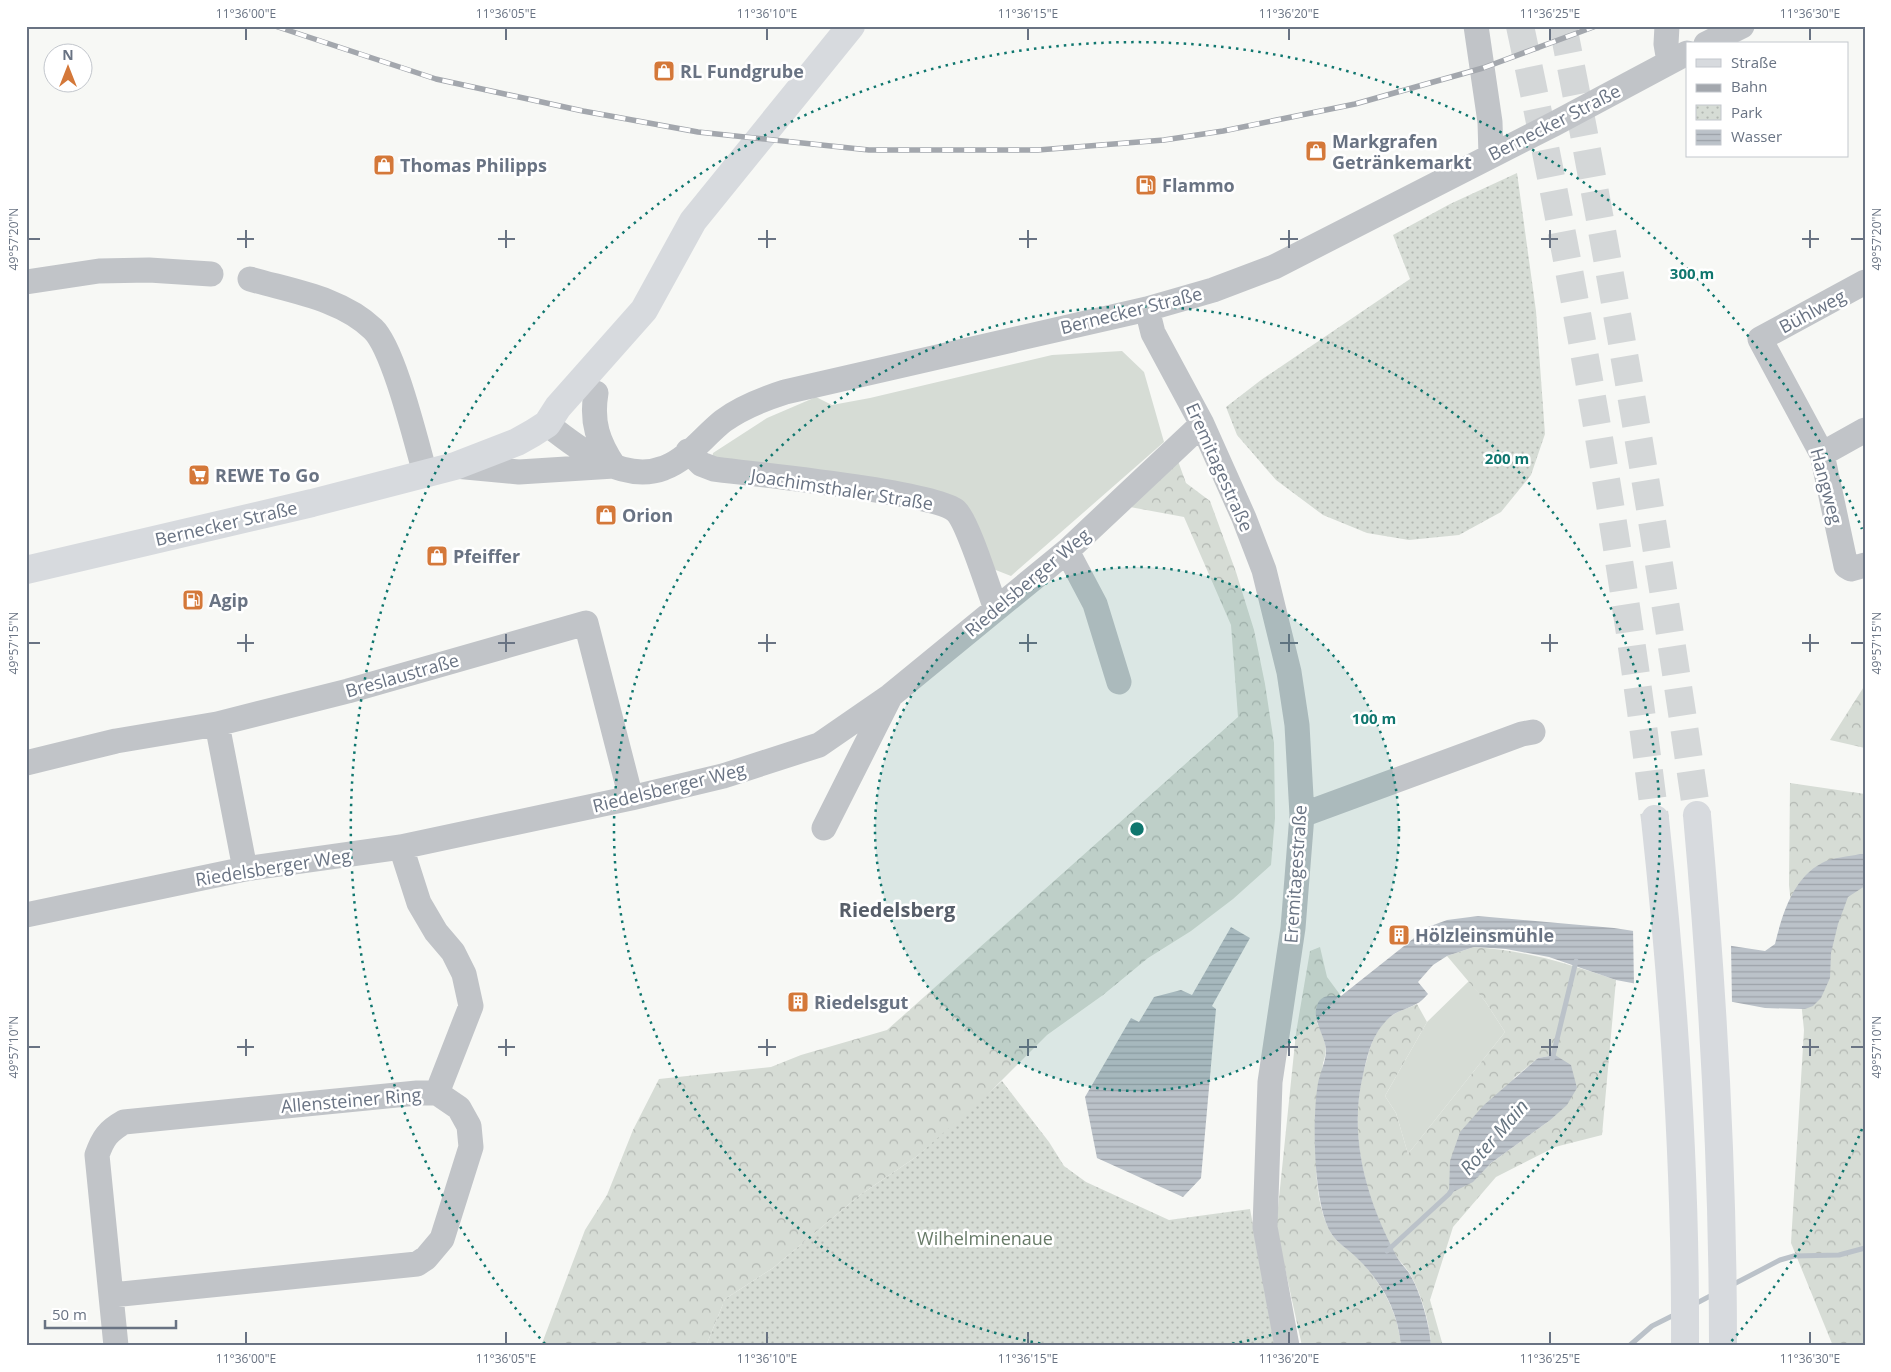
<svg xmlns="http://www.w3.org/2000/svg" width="1891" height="1372" font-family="'Open Sans',sans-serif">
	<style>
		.grass { fill: #d6dcd5 }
		.forest { fill: url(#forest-crowns); fill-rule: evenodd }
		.park { fill: url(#park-dots) }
		.water { fill: url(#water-rules) }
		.pier { fill: #f7f8f5 }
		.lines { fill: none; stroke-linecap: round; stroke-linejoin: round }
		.stream { stroke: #bbc2c9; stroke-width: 5 }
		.highway-tunnel { stroke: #d4d7d8; stroke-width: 28; stroke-dasharray: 28 14; stroke-linecap: butt }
		.minor { stroke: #c1c4c8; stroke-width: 25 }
		.major { stroke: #d7dade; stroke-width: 28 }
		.highway { stroke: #d7dade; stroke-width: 28 }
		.rail-casing { stroke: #a3a7ad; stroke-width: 5.5 }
		.rail { stroke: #fff; stroke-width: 4; stroke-dasharray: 11; stroke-linecap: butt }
		.ticks { fill: none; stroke: #697383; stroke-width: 2 }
		.ring { fill: none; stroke: #0f766e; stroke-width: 2.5; stroke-dasharray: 2.5 5 }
		.labels { text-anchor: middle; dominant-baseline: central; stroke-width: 5; stroke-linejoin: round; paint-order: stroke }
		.poi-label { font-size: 18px; font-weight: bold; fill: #697383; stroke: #fff; text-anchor: start }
		.street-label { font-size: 18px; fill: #697383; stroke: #fff }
		.park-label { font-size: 18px; fill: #687b68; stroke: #fff }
		.water-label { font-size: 19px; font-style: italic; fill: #65737f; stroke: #fff }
		.quarter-label { font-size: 20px; font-weight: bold; fill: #575e69; stroke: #fff }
		.centre { fill: #0f766e; stroke: #fff; stroke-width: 2.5 }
		.ring-label { font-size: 15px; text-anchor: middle; font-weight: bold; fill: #0f766e; stroke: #fff; stroke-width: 5; stroke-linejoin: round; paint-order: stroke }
		.neatline { fill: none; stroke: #697383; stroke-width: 2 }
		.ticks-label { font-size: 12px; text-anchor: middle; fill: #697383 }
	</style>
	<defs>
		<pattern id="forest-crowns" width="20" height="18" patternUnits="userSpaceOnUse" patternTransform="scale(1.25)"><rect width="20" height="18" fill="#d6dcd5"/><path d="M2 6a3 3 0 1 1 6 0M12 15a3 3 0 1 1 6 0" fill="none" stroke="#b2b7b2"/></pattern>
		<pattern id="park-dots" width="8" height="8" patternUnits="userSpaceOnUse" patternTransform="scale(1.25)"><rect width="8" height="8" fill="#d6dcd5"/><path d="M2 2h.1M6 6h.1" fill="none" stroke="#b2b7b2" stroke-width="1.8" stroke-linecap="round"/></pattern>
		<pattern id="water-rules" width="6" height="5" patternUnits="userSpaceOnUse" patternTransform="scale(1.25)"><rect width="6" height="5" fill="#bbc2c9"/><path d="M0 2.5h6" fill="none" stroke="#9ca2a9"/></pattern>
	</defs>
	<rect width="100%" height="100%" fill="#f7f8f5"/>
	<path class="grass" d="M1122,351L1144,372L1164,442L1011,576L988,567L969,514L712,459L713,453L767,418L816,397L832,405L870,398L1052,355Z
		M1469,981L1485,1001L1505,1032L1408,1154L1396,1113L1385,1096L1427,1022Z"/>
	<path class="forest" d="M1178,461L1186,483L1210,501L1236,572L1254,630L1265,684L1274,743L1275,818L1271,865L1233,899L1191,931L1148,958L1103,995L1047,1035L977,1105L916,1157L860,1195L773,1268L725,1299L706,1346H541L585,1230L607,1195L633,1130L659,1079L771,1067L801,1055L887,1030L1238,717L1231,625L1184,517L1130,507Z
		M1865,685V748L1830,740Z
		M1790,783L1865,794V1346H1833L1791,1243L1804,1030L1789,885Z
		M1320,947L1327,977L1341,996L1317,1023C1324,1038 1329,1047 1323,1063C1319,1111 1306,1190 1331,1233C1336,1242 1348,1249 1356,1256C1380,1281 1398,1310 1401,1346H1302L1276,1227L1296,1033L1310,951Z
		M1474,947C1529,951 1565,963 1616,980L1602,1135L1555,1147L1496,1177L1453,1227L1430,1300L1443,1346H1431C1430,1323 1421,1293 1410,1274C1406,1267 1400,1262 1396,1256C1366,1201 1348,1135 1363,1074C1369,1053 1372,1031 1390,1017C1397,1011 1409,1008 1417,1004L1427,1022L1385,1096L1396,1113L1408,1154L1505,1032L1485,1001L1447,956ZM1555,1055L1549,1121L1491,1163L1472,1182L1514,1078L1538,1058Z"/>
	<path class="park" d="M1517,173L1536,311L1545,434L1531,475L1501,512L1459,535L1409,540L1367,533L1323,515L1276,480L1237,435L1226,407L1261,380L1410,279L1393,235L1450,204Z
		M1002,1081L1049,1142L1064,1166L1086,1182L1169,1220L1250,1209L1276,1346H706L725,1299L773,1268L860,1195L916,1157Z"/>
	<path class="water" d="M1860,854H1865V886L1848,897L1838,924L1831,953L1830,978L1821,998L1813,1006L1805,1009L1765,1008L1616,980L1549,957L1506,949L1474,947L1447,956L1433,965L1418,982L1428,994C1424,998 1421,1002 1416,1004C1408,1009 1396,1011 1389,1018C1372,1034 1368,1053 1363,1075C1348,1137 1367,1201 1396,1255C1399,1262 1405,1267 1409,1273C1420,1290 1430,1326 1431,1346H1401C1398,1310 1381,1281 1356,1257C1348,1249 1336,1242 1331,1233C1313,1204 1312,1117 1318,1083C1320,1073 1326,1061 1326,1051C1326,1035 1310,1020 1318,1003C1323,994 1332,996 1341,996L1428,927L1447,920L1478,916L1614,928L1765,951L1775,944C1782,915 1793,878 1822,863C1832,857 1849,857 1860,854Z
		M1231,927L1250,938L1212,1006L1216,1009L1201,1178L1183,1197L1097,1158L1085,1097L1131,1018L1139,1022L1154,997L1181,990L1192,995Z
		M1555,1055L1571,1065L1577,1088L1567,1105L1549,1121L1491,1163L1473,1182L1449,1194L1450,1161L1460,1132L1484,1105L1538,1058Z"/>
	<path class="pier" d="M1633,928L1731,944L1732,1004L1634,986Z"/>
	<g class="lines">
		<path class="stream" d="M1552,1060L1576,961
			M1387,1251L1449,1194L1453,1188
			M1730,1286L1780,1260L1794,1256L1839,1255L1865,1248
			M1693,1305L1714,1294
			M1629,1346L1652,1326L1676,1314"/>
		<path class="highway-tunnel" d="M1520,26C1576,290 1622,551 1655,819
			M1563,26C1615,288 1659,551 1697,815"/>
		<path class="minor" d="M1476,26L1490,122L1491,156
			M1667,26L1666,44L1669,62
			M1706,44L1742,26
			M250,279C291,291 341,298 373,329C394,349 416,442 425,473
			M26,282L99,271L149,270L211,274
			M1865,282L1760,339L1822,454L1846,566L1851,569L1865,565
			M1147,309L1153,333L1202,424L1244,518L1264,570L1289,672L1297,725L1302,815L1293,928L1270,1082L1265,1227L1287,1346
			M596,393C591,422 598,442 614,466
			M547,424C577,448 623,484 664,468C687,460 704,436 723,421C742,407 763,399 785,392L1147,309L1213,290L1274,267L1554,124L1687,53
			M688,451L701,464L714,469C753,474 934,492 956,511C968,522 989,591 996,609
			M1822,454L1865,430
			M455,466L519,472L614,466
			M1067,551L1095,604L1119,682
			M217,724L245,869
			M26,763L116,741L217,724L348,691L586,623L631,798
			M1302,815L1522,734L1533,732
			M824,828L889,699
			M401,847L419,903L436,932L453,952L464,974L471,1006L437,1093
			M26,915L245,869L401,847L631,798L723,776L819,745L890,696L1067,551L1202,424
			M112,1295L417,1264L426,1258L442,1239L471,1147L469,1126L459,1108L437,1093H417L124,1122C108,1131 103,1138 97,1155L116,1346"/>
		<path class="major" d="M26,570L312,503L455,466L517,442L533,433L547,424L558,407L644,310L693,221L851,26"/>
		<path class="highway" d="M1697,815C1713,992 1723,1169 1723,1346
			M1655,819C1674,994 1686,1170 1685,1346"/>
		<g class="rail-casing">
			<path id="rail" d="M275,26L436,79L583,111L698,132L869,150H1038L1164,140L1223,131L1355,104L1483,68L1596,26"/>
		</g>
		<use href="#rail" class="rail"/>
	</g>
	<path class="ticks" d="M246,28V40M506,28V40M767,28V40M1028,28V40M1289,28V40M1550,28V40M1810,28V40M246,230V248M506,230V248M767,230V248M1028,230V248M1289,230V248M1550,230V248M1810,230V248M28,239H40M237,239H254M498,239H515M758,239H776M1019,239H1037M1280,239H1298M1541,239H1558M1802,239H1819M1851,239H1864M246,634V652M506,634V652M767,634V652M1028,634V652M1289,634V652M1550,634V652M1810,634V652M28,643H40M237,643H254M498,643H515M758,643H776M1019,643H1037M1280,643H1298M1541,643H1558M1802,643H1819M1851,643H1864M246,1039V1056M506,1039V1056M767,1039V1056M1028,1039V1056M1289,1039V1056M1550,1039V1056M1810,1039V1056M28,1047H40M237,1047H254M498,1047H515M758,1047H776M1019,1047H1037M1280,1047H1298M1541,1047H1558M1802,1047H1819M1851,1047H1864M246,1332V1344M506,1332V1344M767,1332V1344M1028,1332V1344M1289,1332V1344M1550,1332V1344M1810,1332V1344"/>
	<circle cx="1137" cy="829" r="262" fill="#0f766e" fill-opacity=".12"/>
	<g class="ring">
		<circle cx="1137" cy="829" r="262"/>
		<path d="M1055 1346A523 523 0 1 1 1219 1346"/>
		<path d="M1862 1129A785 785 0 0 1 1729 1344M545 1344A785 785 0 1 1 1862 529"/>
	</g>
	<defs>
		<g id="shop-square" transform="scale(1.125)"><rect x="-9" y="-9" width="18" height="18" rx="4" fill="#d47839" stroke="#fff"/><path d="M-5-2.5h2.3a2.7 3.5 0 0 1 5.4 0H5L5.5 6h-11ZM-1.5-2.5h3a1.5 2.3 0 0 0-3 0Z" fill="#fff"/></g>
		<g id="fuel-square" transform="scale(1.125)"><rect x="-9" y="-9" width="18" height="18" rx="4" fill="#d47839" stroke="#fff"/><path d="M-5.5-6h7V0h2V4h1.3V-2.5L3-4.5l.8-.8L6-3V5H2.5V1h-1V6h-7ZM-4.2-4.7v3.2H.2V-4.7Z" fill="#fff"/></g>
		<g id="supermarket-square" transform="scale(1.125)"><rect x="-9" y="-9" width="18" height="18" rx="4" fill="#d47839" stroke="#fff"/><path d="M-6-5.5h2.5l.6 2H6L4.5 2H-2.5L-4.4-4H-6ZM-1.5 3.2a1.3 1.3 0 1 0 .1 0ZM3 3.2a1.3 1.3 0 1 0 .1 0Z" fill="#fff"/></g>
		<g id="building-square" transform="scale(1.125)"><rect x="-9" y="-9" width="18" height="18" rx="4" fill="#d47839" stroke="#fff"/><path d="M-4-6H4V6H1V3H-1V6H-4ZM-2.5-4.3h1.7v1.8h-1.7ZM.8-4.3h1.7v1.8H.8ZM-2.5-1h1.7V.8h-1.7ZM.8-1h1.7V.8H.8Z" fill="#fff"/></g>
	</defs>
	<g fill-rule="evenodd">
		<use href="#shop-square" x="664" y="71"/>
		<use href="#shop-square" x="1316" y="151"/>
		<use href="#shop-square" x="384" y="165"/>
		<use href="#fuel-square" x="1146" y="185"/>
		<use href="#supermarket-square" x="199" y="475"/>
		<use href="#shop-square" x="606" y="515"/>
		<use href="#shop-square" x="437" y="556"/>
		<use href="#fuel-square" x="193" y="600"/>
		<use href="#building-square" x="1399" y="935"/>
		<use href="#building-square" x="798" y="1002"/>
	</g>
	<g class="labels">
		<g class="poi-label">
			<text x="680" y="71">RL Fundgrube</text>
			<text x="1332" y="141">Markgrafen<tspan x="1332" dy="21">Getränkemarkt</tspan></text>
			<text x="400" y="165">Thomas Philipps</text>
			<text x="1162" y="185">Flammo</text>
			<text x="215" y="475">REWE To Go</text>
			<text x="622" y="515">Orion</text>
			<text x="453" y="556">Pfeiffer</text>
			<text x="209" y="600">Agip</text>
			<text x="1415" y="935">Hölzleinsmühle</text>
			<text x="814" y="1002">Riedelsgut</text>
		</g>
		<g class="street-label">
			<text transform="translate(1554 122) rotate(-27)">Bernecker Straße</text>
			<text transform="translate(1131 310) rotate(-14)">Bernecker Straße</text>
			<text transform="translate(1812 311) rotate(-28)">Bühlweg</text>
			<text transform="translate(1220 467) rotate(66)">Eremitagestraße</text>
			<text transform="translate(1827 486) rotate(75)">Hangweg</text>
			<text transform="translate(842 489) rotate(9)">Joachimsthaler Straße</text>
			<text transform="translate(226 523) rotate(-13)">Bernecker Straße</text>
			<text transform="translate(1027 582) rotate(-40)">Riedelsberger Weg</text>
			<text transform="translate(402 675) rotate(-16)">Breslaustraße</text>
			<text transform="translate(669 787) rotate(-14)">Riedelsberger Weg</text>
			<text transform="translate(273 867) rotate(-9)">Riedelsberger Weg</text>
			<text transform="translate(1295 874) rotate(-86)">Eremitagestraße</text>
			<text transform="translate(351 1100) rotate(-5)">Allensteiner Ring</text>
		</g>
		<g class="park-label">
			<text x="985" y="1238">Wilhelminenaue</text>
		</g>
		<g class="water-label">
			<text transform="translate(1494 1137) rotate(-49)">Roter Main</text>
		</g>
		<g class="quarter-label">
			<text x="897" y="909">Riedelsberg</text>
		</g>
	</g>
	<circle cx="1137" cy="829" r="8" class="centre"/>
	<g class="ring-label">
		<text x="1692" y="279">300 m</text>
		<text x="1507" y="464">200 m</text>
		<text x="1374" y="724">100 m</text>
	</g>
	<rect width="1891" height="1372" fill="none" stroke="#ffffff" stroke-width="55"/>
	<rect x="1686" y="42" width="162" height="115" fill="#ffffff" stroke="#c3c7cd"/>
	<rect x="1696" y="59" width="25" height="8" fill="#d7dade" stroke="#c3c7cd"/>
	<text x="1731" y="68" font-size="15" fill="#697383">Straße</text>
	<rect x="1696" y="84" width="25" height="8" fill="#a3a7ad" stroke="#c3c7cd"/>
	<text x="1731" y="92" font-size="15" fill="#697383">Bahn</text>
	<rect x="1696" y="105" width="25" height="15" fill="url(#park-dots)" stroke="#c3c7cd"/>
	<text x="1731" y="118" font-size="15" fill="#697383">Park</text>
	<rect x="1696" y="130" width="25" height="15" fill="url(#water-rules)" stroke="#c3c7cd"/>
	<text x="1731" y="142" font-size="15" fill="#697383">Wasser</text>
	<g transform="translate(68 68)"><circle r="24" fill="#ffffff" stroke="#c3c7cd"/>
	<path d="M0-4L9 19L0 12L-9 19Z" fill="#d47839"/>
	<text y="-8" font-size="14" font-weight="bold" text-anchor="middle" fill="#697383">N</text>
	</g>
	<path d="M45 1320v8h131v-8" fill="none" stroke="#697383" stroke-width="2.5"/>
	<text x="52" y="1320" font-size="15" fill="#697383" stroke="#ffffff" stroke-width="4" paint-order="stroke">50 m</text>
	<rect x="28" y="28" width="1836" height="1316" class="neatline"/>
	<g class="ticks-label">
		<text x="246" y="18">11°36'00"E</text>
		<text x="506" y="18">11°36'05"E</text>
		<text x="767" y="18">11°36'10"E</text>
		<text x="1028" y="18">11°36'15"E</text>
		<text x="1289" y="18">11°36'20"E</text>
		<text x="1550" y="18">11°36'25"E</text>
		<text x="1810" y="18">11°36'30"E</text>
		<text transform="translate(14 239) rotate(-90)" y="4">49°57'20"N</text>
		<text transform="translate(1877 239) rotate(-90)" y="4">49°57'20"N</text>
		<text transform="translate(14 643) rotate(-90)" y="4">49°57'15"N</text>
		<text transform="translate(1877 643) rotate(-90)" y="4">49°57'15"N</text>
		<text transform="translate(14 1047) rotate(-90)" y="4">49°57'10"N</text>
		<text transform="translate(1877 1047) rotate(-90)" y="4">49°57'10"N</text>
		<text x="246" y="1363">11°36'00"E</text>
		<text x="506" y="1363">11°36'05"E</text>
		<text x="767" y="1363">11°36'10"E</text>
		<text x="1028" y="1363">11°36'15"E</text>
		<text x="1289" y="1363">11°36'20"E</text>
		<text x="1550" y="1363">11°36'25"E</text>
		<text x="1810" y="1363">11°36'30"E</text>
	</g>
</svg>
